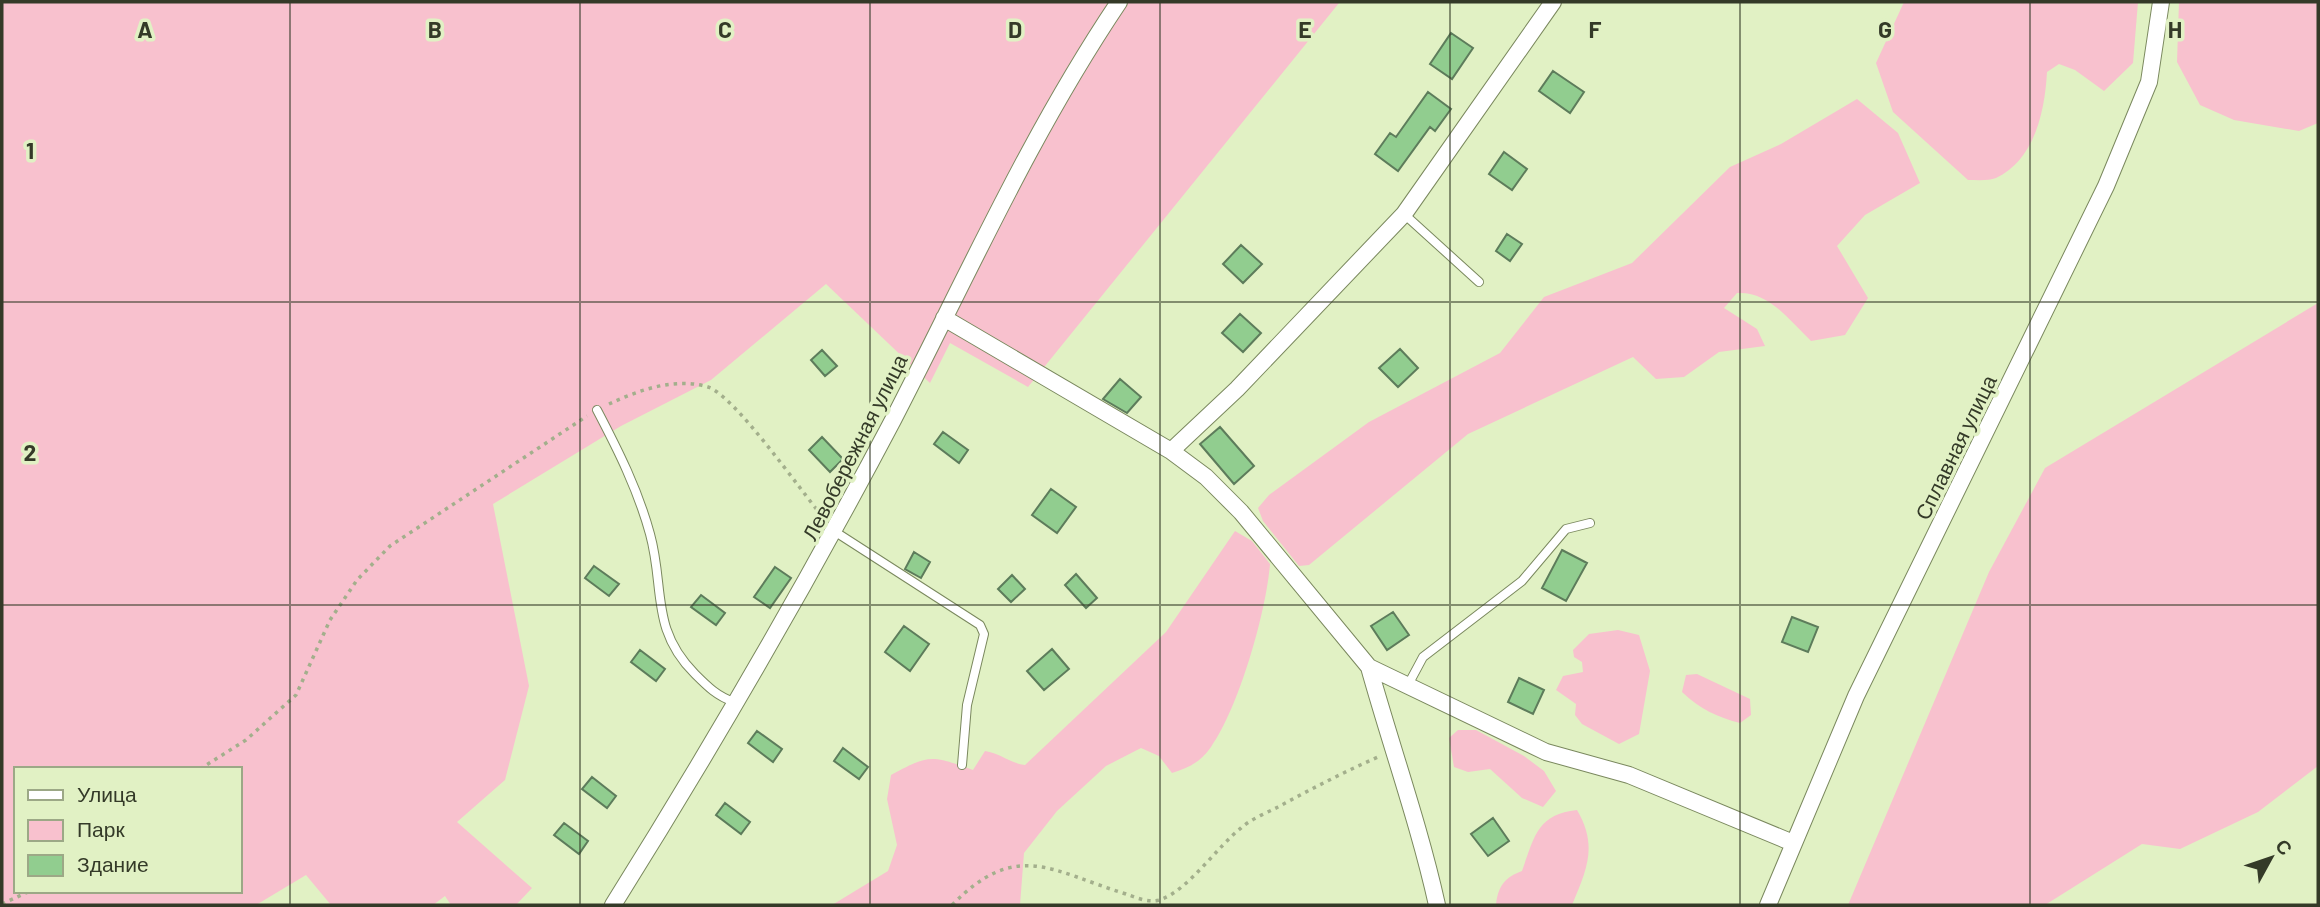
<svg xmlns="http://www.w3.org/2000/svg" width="2320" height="907" font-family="Barlow,sans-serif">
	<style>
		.green { fill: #f8c1ce; fill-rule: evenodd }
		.building { fill: #91cd8f; stroke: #5d7c5b; stroke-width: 2 }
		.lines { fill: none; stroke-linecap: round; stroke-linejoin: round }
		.lane-casing { stroke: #7a885e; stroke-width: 10 }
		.street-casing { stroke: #7a885e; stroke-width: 18 }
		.path { stroke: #a3af8c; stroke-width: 3.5; stroke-dasharray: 3.5 5; stroke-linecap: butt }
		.lane { stroke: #fff; stroke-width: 8 }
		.street { stroke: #fff; stroke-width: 16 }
		.grid { fill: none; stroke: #343a28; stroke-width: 2; stroke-opacity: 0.55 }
		.labels { text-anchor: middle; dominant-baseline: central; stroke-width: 7; stroke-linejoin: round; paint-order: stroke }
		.street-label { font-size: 21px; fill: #343a28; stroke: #e1f1c4 }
		.grid-label { font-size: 23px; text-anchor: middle; font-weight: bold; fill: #343a28; stroke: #e1f1c4; stroke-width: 7; stroke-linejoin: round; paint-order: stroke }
	</style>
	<rect width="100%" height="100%" fill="#e1f1c4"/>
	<path class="green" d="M2,2H1337L1339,3L1028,387L950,343L930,383L826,284L711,380L621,426L493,504L529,686L505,780L457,822L532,888L516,905H451L445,896L433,905H331L306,875L256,905H2ZM16,769H240V891H16Z
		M1904,2H2138L2133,63L2104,91L2075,70L2059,64L2047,72C2045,110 2035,160 1996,178C1989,181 1977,180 1968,180L1893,112L1876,63Z
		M2179,2H2318V123L2299,131L2234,120L2200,105L2177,62Z
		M1857,99L1898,133L1920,183L1865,215L1837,246L1868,298L1845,335L1811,341C1789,320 1769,291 1737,293L1724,308L1757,329L1765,346L1719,352L1684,377L1656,379L1633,357L1468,434L1309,565L1299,566L1263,521L1258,508L1269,495L1369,422L1500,353L1544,297L1632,263L1730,167L1781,144Z
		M2318,303V766L2258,812L2180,849L2142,844L2045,905H1848L1989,572L2045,468Z
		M1235,531L1252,541L1270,564C1266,613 1239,707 1211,747C1201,762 1188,768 1172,773L1159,756L1141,748L1106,766L1057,811L1024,853L1020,905H832L888,871L897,845L887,799L891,775C930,754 931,755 973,770L985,751C1000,753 1009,763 1025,765L1166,632Z
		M1618,630L1639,635L1650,671L1639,734L1619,744L1582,724L1575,715L1576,704L1556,690L1563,676L1583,672L1582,662L1574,657L1573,650L1589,634Z
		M1697,674L1750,699L1751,715L1740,723C1717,717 1700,709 1682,692L1686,675Z
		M1458,730H1476L1524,756L1544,771L1556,791L1543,807L1522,798L1490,769L1468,772L1454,767L1449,738Z
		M1577,810C1598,846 1587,869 1572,905H1496C1498,886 1505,877 1522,871C1534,838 1537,814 1577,810Z"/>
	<path class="building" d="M1451,33L1473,48L1452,79L1430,64Z
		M1553,71L1584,92L1570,113L1539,91Z
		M1428,92L1451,109L1435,131L1430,127L1398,171L1375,154L1390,133L1396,137Z
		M1504,152L1527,169L1512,190L1489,174Z
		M1507,234L1522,244L1510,261L1496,251Z
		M1241,245L1262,264L1243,283L1223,264Z
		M1240,314L1261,333L1243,352L1222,333Z
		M1400,349L1418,368L1398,387L1379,368Z
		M822,350L837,366L825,376L811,360Z
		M1120,379L1141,397L1127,413L1103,399Z
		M1220,427L1254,466L1234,484L1200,444Z
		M943,432L968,450L959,463L934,444Z
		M822,437L843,459L830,472L809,450Z
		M1051,489L1076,507L1057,533L1032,515Z
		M1562,550L1587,563L1566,601L1542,588Z
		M914,552L930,562L921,578L905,569Z
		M594,566L619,584L609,596L585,578Z
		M775,567L791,578L770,608L754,597Z
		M1076,574L1097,598L1086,608L1065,585Z
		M1012,575L1025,589L1011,602L998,589Z
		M701,595L725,613L716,625L691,607Z
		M1393,612L1409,635L1387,650L1371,626Z
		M1792,617L1818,627L1808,652L1782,642Z
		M904,626L929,644L910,671L885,652Z
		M1052,649L1069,669L1044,690L1027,671Z
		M640,650L665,669L656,681L631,662Z
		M1519,678L1544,690L1533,714L1508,702Z
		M757,731L782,749L773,762L748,743Z
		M843,748L868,767L859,779L834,761Z
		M592,777L616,796L607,808L582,789Z
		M725,803L750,822L741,834L716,815Z
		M1493,818L1509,841L1488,856L1471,834Z
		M564,823L588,841L579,854L554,835Z"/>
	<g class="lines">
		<g class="lane-casing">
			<path id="lane" d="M1404,214L1479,282
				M597,410C618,450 638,490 650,534C665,588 650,629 695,674C708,687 717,696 734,702
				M834,531L980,625L984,634L967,705L962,765
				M1408,685L1423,657L1522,581L1566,529L1590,523"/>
		</g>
		<g class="street-casing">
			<path id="street" d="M944,318L1171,451L1206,477L1241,512L1369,667L1546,752L1629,775L1793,843
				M1171,451L1237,389L1404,214L1553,2
				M1369,667C1391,746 1419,824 1437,905
				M613,905C712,747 806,585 893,420C966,279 1030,134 1119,2
				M1768,905L1856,696L2106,186L2149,82L2161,2"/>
		</g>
		<path class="path" d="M609,404C639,390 675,377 708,387C734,395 801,491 822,516
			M200,769L246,740L296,695L330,620L357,580L390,546L587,416
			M2,904L30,891
			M952,905C1017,839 1051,871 1126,894C1137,898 1151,904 1162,899C1189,889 1218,846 1241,828C1251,819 1266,813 1278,807C1311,789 1344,772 1378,757"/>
		<use href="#lane" class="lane"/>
		<use href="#street" class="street"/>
	</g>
	<path class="grid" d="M290,2V905M580,2V905M870,2V905M1160,2V905M1450,2V905M1740,2V905M2030,2V905M2,302H2318M2,605H2318"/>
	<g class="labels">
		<g class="street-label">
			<text transform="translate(854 447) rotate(-63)">Левобережная улица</text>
			<text transform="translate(1955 447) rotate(-64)">Сплавная улица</text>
		</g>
	</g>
	<g class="grid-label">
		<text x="145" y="38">A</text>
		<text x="435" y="38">B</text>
		<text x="725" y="38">C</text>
		<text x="1015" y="38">D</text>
		<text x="1305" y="38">E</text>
		<text x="1595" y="38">F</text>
		<text x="1885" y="38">G</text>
		<text x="2175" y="38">H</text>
		<text x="30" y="159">1</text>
		<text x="30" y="461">2</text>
	</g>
	<rect width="2320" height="907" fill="none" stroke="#343a28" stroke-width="7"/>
	<rect x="14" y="767" width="228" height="126" fill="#e1f1c4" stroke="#9ca886" stroke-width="2"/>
	<rect x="28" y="790" width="35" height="10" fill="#ffffff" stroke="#9ca886" stroke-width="2"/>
	<text x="77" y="802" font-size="21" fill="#343a28">Улица</text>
	<rect x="28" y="820" width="35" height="21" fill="#f8c1ce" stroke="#9ca886" stroke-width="2"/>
	<text x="77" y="837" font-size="21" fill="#343a28">Парк</text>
	<rect x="28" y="855" width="35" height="21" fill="#91cd8f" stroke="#9ca886" stroke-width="2"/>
	<text x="77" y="872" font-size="21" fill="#343a28">Здание</text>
	<g transform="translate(2271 858) rotate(50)" stroke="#e1f1c4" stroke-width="5" paint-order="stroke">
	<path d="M0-5L12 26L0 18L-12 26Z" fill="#343a28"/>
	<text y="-10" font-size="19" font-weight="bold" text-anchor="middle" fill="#343a28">С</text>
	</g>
</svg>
